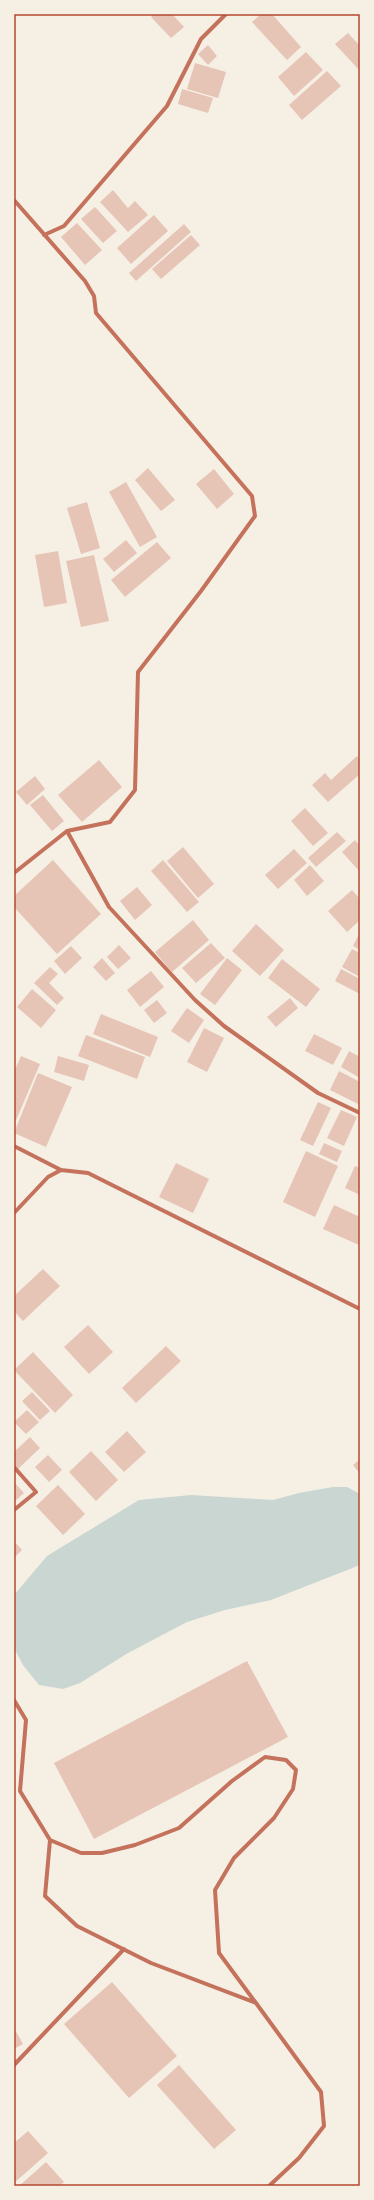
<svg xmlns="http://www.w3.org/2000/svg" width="374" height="2200" font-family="Helvetica,sans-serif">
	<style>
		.water { fill: #c9d6d2 }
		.building { fill: #e6c5b7 }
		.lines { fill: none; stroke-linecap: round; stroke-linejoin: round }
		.minor { stroke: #c5725c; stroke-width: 4 }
		.neatline { fill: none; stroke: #b5482f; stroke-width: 1.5 }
	</style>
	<rect width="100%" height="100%" fill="#f6efe4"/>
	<path class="water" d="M333,1487H347L360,1494V1565L271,1600L225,1610L187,1622L128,1653L80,1683L63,1689L39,1685L23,1665L14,1648V1595L47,1556L139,1500L191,1495L273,1500L299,1493Z"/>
	<path class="building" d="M155,14H172L184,27L171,38L151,17Z
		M261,14H272L301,47L287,60L252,22Z
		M348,33L360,46V71L335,44Z
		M208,45L217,56L208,65L198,54Z
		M306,52L323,70L294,96L278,77Z
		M195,63L226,72L218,98L187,89Z
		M327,71L341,86L302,120L289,105Z
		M182,89L213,98L208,113L178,104Z
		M113,190L128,208L135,201L148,215L128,232L100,202Z
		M95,207L117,231L103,243L81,219Z
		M154,215L168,231L131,264L117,248Z
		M77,223L102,250L85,265L61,237Z
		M184,224L191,232L136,281L129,273Z
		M191,235L200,245L161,279L152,269Z
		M148,468L175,500L161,511L135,480Z
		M214,469L234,494L217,509L196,484Z
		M126,482L157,537L140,547L109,492Z
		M87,502L100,548L81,554L67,508Z
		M126,540L137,553L114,572L103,559Z
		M157,542L171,558L125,597L111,580Z
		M58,551L67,603L44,607L35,555Z
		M94,555L109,621L81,627L66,561Z
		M357,756L360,760V774L328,802L312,785L325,773L331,780Z
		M99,760L122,787L82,822L58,795Z
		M35,776L45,789L27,805L16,792Z
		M43,795L64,821L52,831L30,805Z
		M305,808L328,833L313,846L291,821Z
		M337,832L346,841L316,867L308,858Z
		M355,840L360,846V872L342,852Z
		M183,847L214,884L198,898L167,861Z
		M294,849L307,863L278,889L265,875Z
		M53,860L101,914L57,954L14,907V896Z
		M163,860L199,902L187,912L151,871Z
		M310,865L324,881L307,896L294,880Z
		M137,887L152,905L135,920L120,901Z
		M352,890L360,899V920L347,932L328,911Z
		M193,920L209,940L172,972L155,952Z
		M256,924L284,950L260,976L232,951Z
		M360,932V950L353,946Z
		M211,943L225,958L196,983L182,968Z
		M119,945L131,958L118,969L107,957Z
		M71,946L82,958L65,974L54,961Z
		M352,949L360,953V977L342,967Z
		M102,958L115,973L106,981L93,967Z
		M227,958L242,970L215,1005L200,994Z
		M282,959L320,989L306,1007L268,978Z
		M50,967L58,974L49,983L64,998L57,1005L34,983Z
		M341,969L360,979V994L335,981Z
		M151,971L164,987L140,1007L127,990Z
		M32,989L56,1010L41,1028L17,1007Z
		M290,998L298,1008L276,1027L267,1017Z
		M157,1000L167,1013L154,1023L144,1010Z
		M187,1008L204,1020L189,1043L171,1031Z
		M101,1014L158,1037L150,1057L93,1034Z
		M204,1028L224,1038L207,1072L187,1062Z
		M314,1034L342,1048L333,1065L305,1051Z
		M86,1035L145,1057L137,1079L78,1056Z
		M349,1051L360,1057V1078L341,1067Z
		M21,1056L40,1064L14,1125V1072Z
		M58,1056L89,1065L84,1081L54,1072Z
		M339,1071L360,1082V1105L330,1090Z
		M38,1073L72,1087L46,1147L14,1133Z
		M318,1102L331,1108L313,1146L300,1140Z
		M341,1110L357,1117L344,1146L327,1138Z
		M324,1143L342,1151L337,1162L319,1154Z
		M306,1151L338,1166L315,1217L283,1202Z
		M176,1163L209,1179L193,1213L159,1197Z
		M355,1166L360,1168V1195L345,1188Z
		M334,1205L360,1217L359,1245L323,1229Z
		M43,1269L60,1286L23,1321L14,1311V1296Z
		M88,1325L113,1352L89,1374L64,1347Z
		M166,1346L181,1361L136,1403L122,1388Z
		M33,1352L73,1395L55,1413L14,1370Z
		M32,1392L50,1411L40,1420L22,1401Z
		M27,1410L39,1422L26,1434L14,1422Z
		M127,1431L146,1452L124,1472L105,1452Z
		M30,1437L40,1448L18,1469L14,1464V1452Z
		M91,1451L118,1480L96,1501L69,1472Z
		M48,1455L62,1470L49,1482L35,1467Z
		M360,1459V1474L353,1465Z
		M14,1482L24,1493L14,1502Z
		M58,1485L85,1514L63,1535L36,1506Z
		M14,1541L22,1550L14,1558Z
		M247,1661L288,1737L94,1839L54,1763Z
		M112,1982L177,2056L129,2098L64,2024Z
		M14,2028L23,2044L14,2049Z
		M179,2065L236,2130L214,2149L157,2085Z
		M28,2131L48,2153L14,2183V2143Z
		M46,2162L64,2182L60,2186H19Z"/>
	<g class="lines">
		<path class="minor" d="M14,200L85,281L94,296L96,313L252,496L255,516L201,591L138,672L135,790L110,822L67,831L14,873
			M44,235L64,226L167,106L201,39L226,14
			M67,831L109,907L195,1000L224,1026L318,1093L360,1113
			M14,1146L61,1170
			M14,1213L48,1177L61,1170L88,1173L360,1309
			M14,1467L36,1492L14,1510
			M14,1700L26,1720L20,1791L50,1840L45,1896L77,1926L151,1963L256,2003L321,2092L324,2126L299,2158L269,2186
			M50,1840L81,1853H102L135,1845L179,1828L232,1781L265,1757L286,1760L296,1770L293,1789L274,1818L234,1858L215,1890L219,1953L256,2003
			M14,2065L124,1949"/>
	</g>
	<rect width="374" height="2200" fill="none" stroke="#f6efe4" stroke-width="30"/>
	<rect x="15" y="15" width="344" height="2170" class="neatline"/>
</svg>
